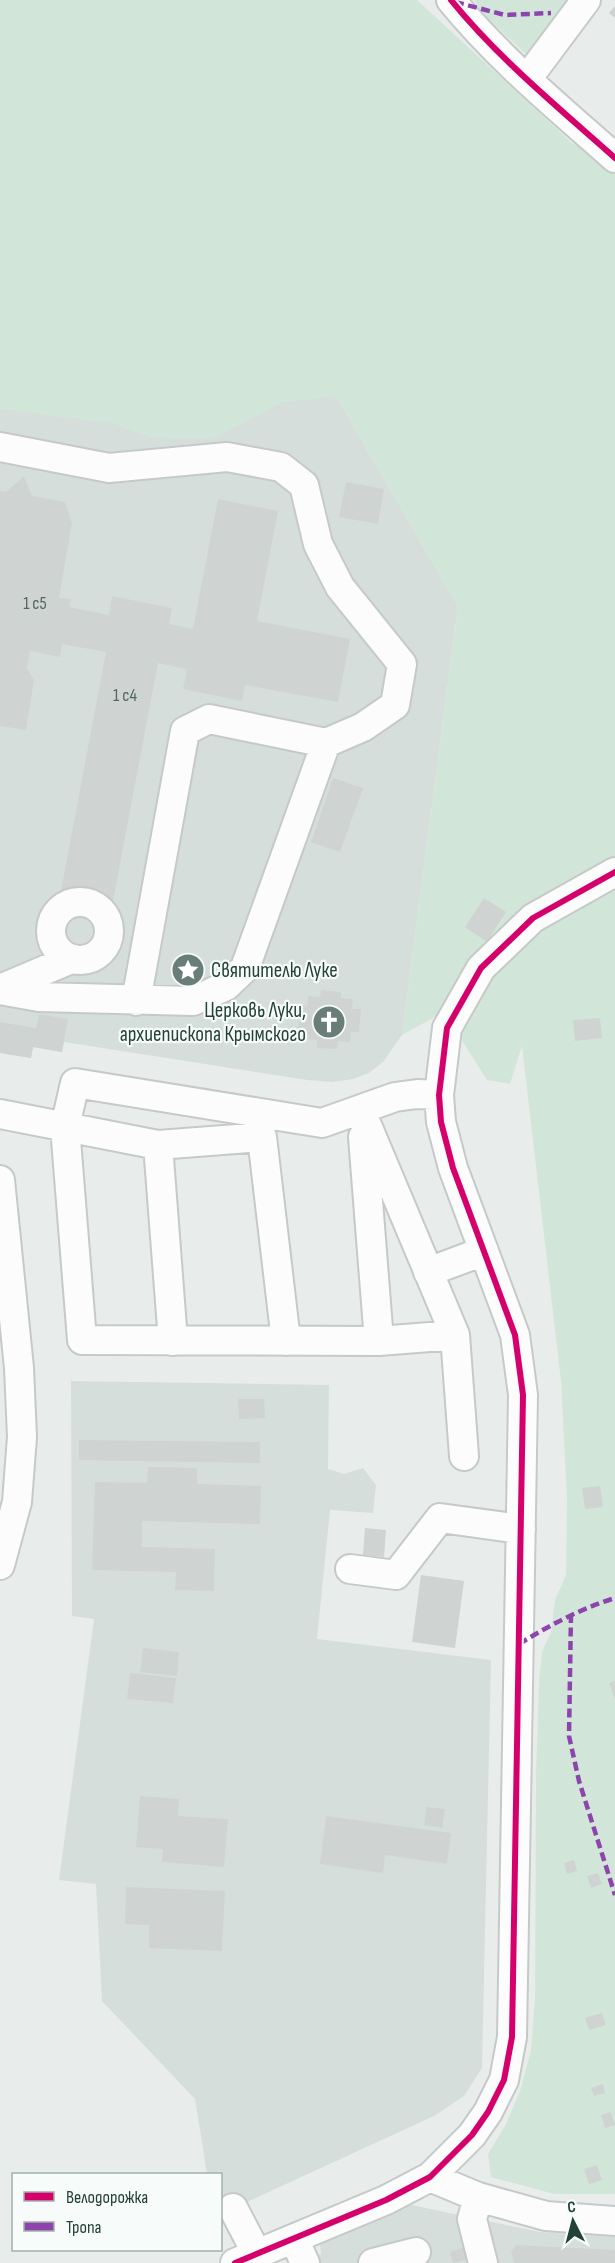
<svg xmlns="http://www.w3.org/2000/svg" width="615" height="2263" font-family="'Sofia Sans Condensed',sans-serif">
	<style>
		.built { fill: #d6dedb }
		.green { fill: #d1e6d8 }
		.building { fill: #cfd4d2 }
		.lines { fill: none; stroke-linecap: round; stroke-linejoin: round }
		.minor-casing { stroke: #c5cac8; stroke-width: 32 }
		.minor { stroke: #fcfcfc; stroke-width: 28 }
		.quiet { stroke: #8e44ad; stroke-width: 4.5; stroke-dasharray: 9 4.5; stroke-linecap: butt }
		.cycleway-casing { stroke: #f7fbf9; stroke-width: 10 }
		.cycleway { stroke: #d6006c; stroke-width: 6 }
		.labels { text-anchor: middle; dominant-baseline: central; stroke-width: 4.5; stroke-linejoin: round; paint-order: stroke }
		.number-label { font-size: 18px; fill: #506761 }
		.poi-label { font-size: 21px; fill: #24423a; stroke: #f7fbf9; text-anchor: start }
	</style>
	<rect width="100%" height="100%" fill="#e8edeb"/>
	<path class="built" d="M0,0L336,396L458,606L402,1035L383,1062L369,1073L353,1079L332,1082L307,1080L64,1042L62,1052L33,1047L31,1058L0,1053Z
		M71,1381L329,1385L328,1469L344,1474L363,1468L376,1485L373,1513L330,1510L317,1639L491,1660L482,2068L464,2096L434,2116L221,2214L220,2174H207L195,2099L102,2001L96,1884L59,1880L94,1619L72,1616Z
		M412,2205L540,2232L615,2237V2263H301L321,2254L320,2244Z"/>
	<path class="green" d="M0,0H417L573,144L580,136L615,172V2194H554L491,2177L488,2154L506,2124L520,2091L531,2050L535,1998L536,1775L539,1681L542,1652L551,1632L555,1600L566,1575L567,1498L561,1381L522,1046L510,1084L487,1080L444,1012L402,1035L458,606L336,396L281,403L212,439L153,438L114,424L0,409Z
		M474,0H567L527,55L483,14Z"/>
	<path class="building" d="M615,6V18L609,13Z
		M24,476L32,496L65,502L72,523L59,598L71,599L69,607L109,615L112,596L172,608L169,624L193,629L218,499L278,511L257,621L350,639L338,702L245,685L242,701L183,689L187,669L158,663L113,901L61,891L106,652L62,644L60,657L30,651L27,668L34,680L26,730L0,726V491L6,492Z
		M346,482L384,489L378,524L339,517Z
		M333,778L363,788L340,852L311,842Z
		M484,898L506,912L487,942L465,927Z
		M321,990L341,992V998L353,999L352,1009H361L359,1032H351L350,1042L338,1041L337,1049L317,1048V1040L305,1039L306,1028H298L300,1005L307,1006L308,996L320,997Z
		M39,1014L68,1019L62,1052L33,1047L31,1058L0,1053V1022L36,1028Z
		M600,1018L602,1038L575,1041L573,1020Z
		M238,1399H264L265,1418L239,1419Z
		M79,1440L260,1442V1463L79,1460Z
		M148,1467L197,1468V1484L261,1486L260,1524L142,1521V1547L215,1549L214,1591L175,1590L176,1572L92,1570L95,1482L147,1483Z
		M600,1486L603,1507L585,1509L582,1488Z
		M365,1528L386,1530L384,1557L363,1555Z
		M421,1575L464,1581L455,1648L412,1642Z
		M143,1648L179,1652L177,1676L140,1672Z
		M130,1673L176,1678L173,1703L127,1699Z
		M615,1681V1699L609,1683Z
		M140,1796L179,1799L178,1816L228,1819L224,1867L162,1862L163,1849L136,1847Z
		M426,1807L445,1809L442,1828L424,1825Z
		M326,1816L451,1833L447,1864L385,1855L383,1873L320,1864Z
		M574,1860L577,1871L567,1874L564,1863Z
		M598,1873L602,1884L591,1888L587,1876Z
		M126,1887L225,1891L222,1951L149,1948V1925L125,1924Z
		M602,2013L606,2025L589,2030L585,2018Z
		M603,2084L605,2093L594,2096L591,2088Z
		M611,2112L615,2125L605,2128L601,2115Z
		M597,2165L602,2180L589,2184L584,2169Z
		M516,2245L615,2250V2263H514L511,2252Z
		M464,2247L468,2259L453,2263L450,2252Z"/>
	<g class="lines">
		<g class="minor-casing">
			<path id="minor" d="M451,0C499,59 559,108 615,158
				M527,79L586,0
				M0,447L109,468L227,457L281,467L304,485L318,544L340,587L402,664L395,705L363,727L326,743L209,719L185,731L136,1001
				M51 931a29 29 0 1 1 58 0a29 29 0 1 1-58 0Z
				M0,989L71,959
				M0,990L39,997L193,1001L226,986L245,968L326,743
				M439,1095L417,1094L395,1097L322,1123L75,1083L65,1127L82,1340L379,1341L455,1335
				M361,1111L455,1335L464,1456
				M0,1114L158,1145L262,1137L286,1341
				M363,1137L379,1341
				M158,1145L173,1341
				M0,1180L19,1368L22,1437L17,1502L0,1565
				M428,1272L484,1251
				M350,1569L396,1575L440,1518L521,1529
				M430,2177L478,2197L546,2216L615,2221
				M478,2197L472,2219L483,2263
				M233,2208L257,2254
				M294,2239L305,2263
				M235,2263L386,2200L430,2177L472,2135L488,2112L504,2080L512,2037L523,1395L515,1335L453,1168L441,1122L439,1095L447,1028L481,968L533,918L615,872
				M373,2263L416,2252"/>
		</g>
		<use href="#minor" class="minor"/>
		<path class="quiet" d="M455,2L505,15L551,13
			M571,1614L569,1736L579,1781L615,1895
			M519,1644C550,1625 580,1609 615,1598"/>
		<g class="cycleway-casing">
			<path id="cycleway" d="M451,0C499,59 559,108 615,158
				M235,2263L386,2200L430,2177L472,2135L488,2112L504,2080L512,2037L523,1395L515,1335L453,1168L441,1122L439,1095L447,1028L481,968L533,918L615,872"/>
		</g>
		<use href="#cycleway" class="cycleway"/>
	</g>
	<defs>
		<g id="sight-disc" transform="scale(1.725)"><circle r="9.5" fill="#697e78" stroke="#f7fbf9"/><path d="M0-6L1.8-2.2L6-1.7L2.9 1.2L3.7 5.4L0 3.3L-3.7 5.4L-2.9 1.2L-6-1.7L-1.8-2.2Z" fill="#fff"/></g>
		<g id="church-disc" transform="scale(1.725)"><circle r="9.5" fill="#697e78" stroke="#f7fbf9"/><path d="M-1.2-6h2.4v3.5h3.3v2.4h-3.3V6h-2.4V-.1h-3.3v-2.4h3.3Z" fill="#fff"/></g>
	</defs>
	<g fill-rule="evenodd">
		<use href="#sight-disc" x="188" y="970"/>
		<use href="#church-disc" x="329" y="1022"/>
	</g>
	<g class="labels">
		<g class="number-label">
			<text x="35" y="603">1 с5</text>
			<text x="125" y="695">1 с4</text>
		</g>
		<g class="poi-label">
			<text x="211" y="970">Святителю Луке</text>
			<text x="306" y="1010" text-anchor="end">Церковь Луки,<tspan x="306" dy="24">архиепископа Крымского</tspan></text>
		</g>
	</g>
	<rect x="12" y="2173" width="210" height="78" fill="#f7fbf9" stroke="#a3b1ad" stroke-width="1.5"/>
	<rect x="24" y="2192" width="30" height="9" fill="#d6006c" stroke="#a3b1ad" stroke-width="1.5"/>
	<text x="66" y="2203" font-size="18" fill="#24423a">Велодорожка</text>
	<rect x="24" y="2222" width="30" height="9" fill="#8e44ad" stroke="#a3b1ad" stroke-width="1.5"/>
	<text x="66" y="2233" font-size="18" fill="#24423a">Тропа</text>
	<g transform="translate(573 2221) rotate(354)" stroke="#f7fbf9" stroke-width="4.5" paint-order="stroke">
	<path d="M0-4.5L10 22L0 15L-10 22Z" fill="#24423a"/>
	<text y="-9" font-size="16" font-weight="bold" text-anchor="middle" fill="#24423a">С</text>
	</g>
</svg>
